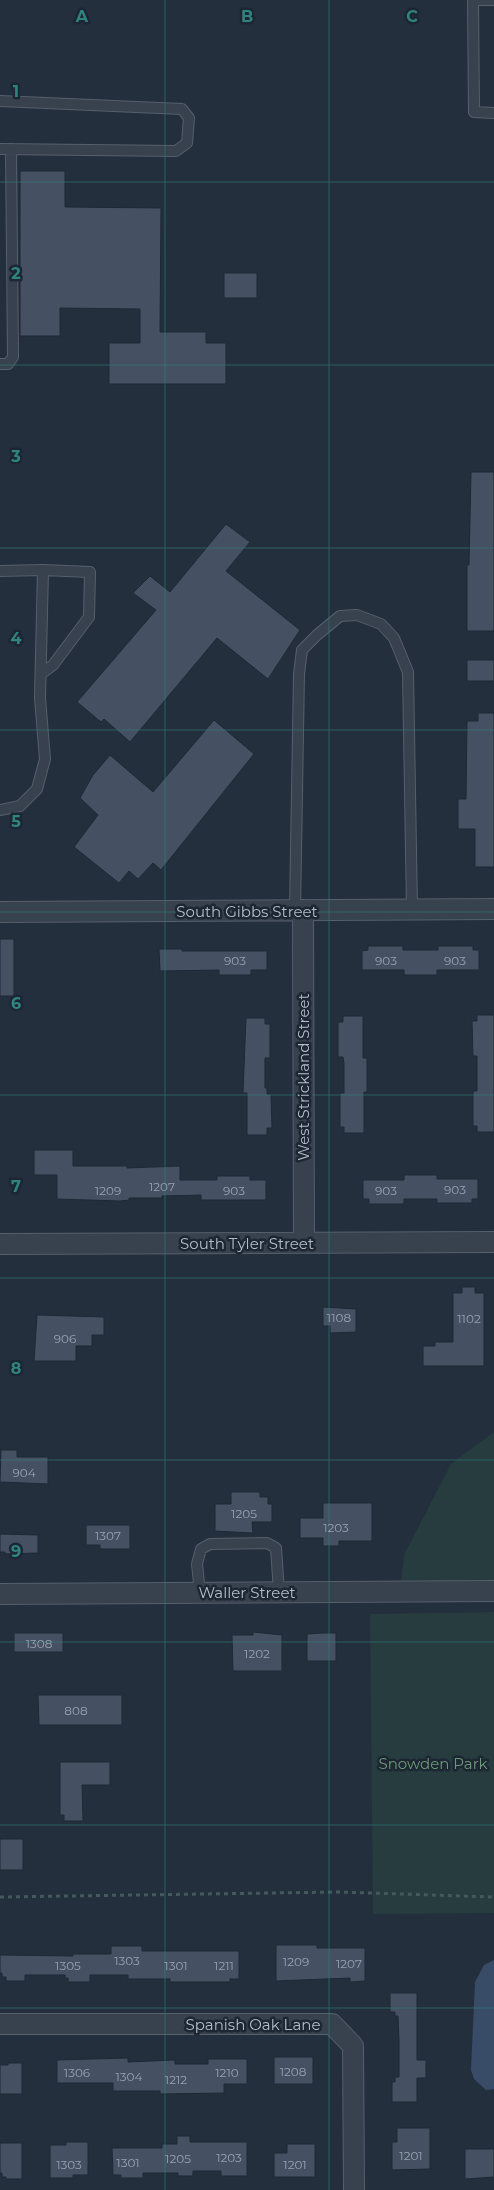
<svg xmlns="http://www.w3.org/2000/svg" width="494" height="2190" font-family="Montserrat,sans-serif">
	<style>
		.green { fill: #263c3f }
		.water { fill: #394c67 }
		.building { fill: #455162; stroke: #1f2835 }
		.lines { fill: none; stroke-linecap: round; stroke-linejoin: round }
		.service-casing { stroke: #565f6c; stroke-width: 12 }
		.minor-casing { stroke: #565f6c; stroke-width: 22 }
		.path { stroke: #44595c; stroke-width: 3; stroke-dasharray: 4 4; stroke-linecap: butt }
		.service { stroke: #38414e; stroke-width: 10 }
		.minor { stroke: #38414e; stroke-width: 20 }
		.grid { fill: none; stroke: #308480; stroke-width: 1; stroke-opacity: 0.55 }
		.labels { text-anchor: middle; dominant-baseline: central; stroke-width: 5; stroke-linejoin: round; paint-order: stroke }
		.number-label { font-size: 12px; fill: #98a1af }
		.street-label { font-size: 15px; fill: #b4bcc9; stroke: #1d2633 }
		.park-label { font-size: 15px; fill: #6b9a76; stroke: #1d2633 }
		.grid-label { font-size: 16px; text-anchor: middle; font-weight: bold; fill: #308480; stroke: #1d2633; stroke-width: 5; stroke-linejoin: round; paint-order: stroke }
	</style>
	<rect width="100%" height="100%" fill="#242f3e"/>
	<path class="green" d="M494,1432V1582L401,1583L404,1555L451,1464Z
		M494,1612V1913L373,1914L370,1614Z"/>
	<path class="water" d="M494,1960V2089L486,2090L474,2079L471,2070L475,1982L484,1965Z"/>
	<path class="building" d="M20,171H65V207L161,208L160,332H206V343H226V384H109V343H140V309L60,308V336H20Z
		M224,273H257V298H224Z
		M471,472H494V631H467V565H469Z
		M226,524L250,542L226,571L300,630L268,679L217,638L130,742L104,719L101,722L77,702L156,610L133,593L150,576L170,592Z
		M467,660H494V681H467Z
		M478,713H494V867H475V829H458V799H466L467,721H478Z
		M214,720L254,754L161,870L153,863L138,879L129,871L119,883L74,847L98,815L80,798L93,775L110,755L153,792Z
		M0,939H14V996H0Z
		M368,946H403V950H438V946H473V950H479V970H437V975H404V970H362V951L368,950Z
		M159,949H182V951H267V970H251V975H219V970L160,971Z
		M477,1015H494V1132H477V1126H473V1091H477V1056H473L472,1021H477Z
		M343,1016H363V1058H367V1092H364V1133H344V1127H340V1093H344V1063L343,1057H338V1022H343Z
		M246,1018H265V1024H270V1058H265V1088H267V1094H271L272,1128H267V1135H247V1093H243Z
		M34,1150H73V1166H127V1168L180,1166V1180H217V1176H250V1180H266V1200H201V1195L162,1196V1198H129V1200L120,1201L57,1199V1175H34Z
		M404,1175H437V1179H478V1199H472V1203H437V1199H404V1204H369V1199H363V1180H404Z
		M462,1287H475V1293H484V1366H423V1346H435V1342H453V1293H462Z
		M323,1307L356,1309V1332L330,1333V1326H323Z
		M37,1315L104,1317V1335H92V1346H76V1361H34Z
		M1,1450H17V1457H48V1484L0,1482Z
		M231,1492H260V1497H268V1504H272V1522H252L253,1533L215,1531V1504H231Z
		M323,1503H372V1541H339V1546H323V1538H300V1518H323Z
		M86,1525H130V1549H100V1545H86Z
		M0,1534L38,1535V1553L5,1554V1552H0Z
		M253,1632L282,1635V1671H233L232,1635H253Z
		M14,1633H63V1652H14Z
		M323,1633H336V1661H307V1634Z
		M38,1695H122V1725H39Z
		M60,1762H110V1785H82L83,1821H64V1815H60Z
		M0,1839H23V1870H0Z
		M276,1945H317V1948H365V1981L350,1982V1978L276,1981Z
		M111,1946H142V1951H239V1979H230V1982H170V1979H128V1975H90V1982H68V1978H65V1975H25V1981H6V1977H2V1973H0V1955L73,1956V1954H111Z
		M390,1993H417V2060H426V2078H417V2102H392V2082H395V2077H399V2040L398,2016H395V2012H390Z
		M274,2057H313V2084H274Z
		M128,2058V2062L175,2060V2064H208V2059H247V2084H224V2093L160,2094V2091H113V2083H57V2060Z
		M8,2063H22V2094H0V2065H8Z
		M397,2128H430V2169L392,2170V2142H397Z
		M177,2136H190V2142H247V2176H221V2171H193V2176H178V2173H143V2178H121V2175H113L112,2148H162V2144H177Z
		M66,2142H88V2175H73V2178H50V2145H66Z
		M0,2143H22V2179H6V2177H2V2173H0Z
		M287,2144H315V2177H274V2153H287Z
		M465,2149H494V2177L465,2179Z"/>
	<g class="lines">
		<g class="service-casing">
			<path id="service" d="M494,0H473L474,112L494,113
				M0,101L182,109L189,118L187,143L176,151L0,149
				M0,364H8L13,357L11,149
				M0,571L43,570L40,698L45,759L37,789L20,806L0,810
				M41,674L53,665L89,617L90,572L43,570
				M295,910L299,674L302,650L317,635L340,616L357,615L381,624L394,638L408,672L412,910
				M200,1593L197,1564L201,1549L210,1544L267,1543L276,1548L279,1592"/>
		</g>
		<g class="minor-casing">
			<path id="minor" d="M303,910L304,1243
				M0,912L494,909
				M0,1244L494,1242
				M0,1594L494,1591
				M0,2024H332L353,2046L354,2190"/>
		</g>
		<path class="path" d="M0,1897L339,1892L494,1897"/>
		<use href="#service" class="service"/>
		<use href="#minor" class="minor"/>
	</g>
	<path class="grid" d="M165,0V2190M329,0V2190M0,182H494M0,365H494M0,548H494M0,730H494M0,912H494M0,1095H494M0,1278H494M0,1460H494M0,1642H494M0,1825H494M0,2008H494"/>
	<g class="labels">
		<g class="number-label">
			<text x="235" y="960">903</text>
			<text x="386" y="960">903</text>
			<text x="455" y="960">903</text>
			<text x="162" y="1186">1207</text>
			<text x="455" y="1189">903</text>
			<text x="108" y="1190">1209</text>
			<text x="234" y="1190">903</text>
			<text x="386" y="1190">903</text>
			<text x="339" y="1317">1108</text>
			<text x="469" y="1318">1102</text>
			<text x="65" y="1338">906</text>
			<text x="24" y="1472">904</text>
			<text x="244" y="1513">1205</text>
			<text x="336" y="1527">1203</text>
			<text x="108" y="1535">1307</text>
			<text x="39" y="1643">1308</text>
			<text x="257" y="1653">1202</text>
			<text x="76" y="1710">808</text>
			<text x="127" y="1960">1303</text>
			<text x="296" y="1961">1209</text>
			<text x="349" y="1963">1207</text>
			<text x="68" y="1965">1305</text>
			<text x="176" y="1965">1301</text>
			<text x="224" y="1965">1211</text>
			<text x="293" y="2071">1208</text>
			<text x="77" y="2072">1306</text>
			<text x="227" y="2072">1210</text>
			<text x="129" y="2076">1304</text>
			<text x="176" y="2079">1212</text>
			<text x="411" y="2155">1201</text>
			<text x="229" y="2157">1203</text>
			<text x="178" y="2158">1205</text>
			<text x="128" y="2162">1301</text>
			<text x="69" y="2164">1303</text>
			<text x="295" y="2164">1201</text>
		</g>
		<g class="street-label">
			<text x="247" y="911">South Gibbs Street</text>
			<text transform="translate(303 1077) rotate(-90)">West Strickland Street</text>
			<text x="247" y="1243">South Tyler Street</text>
			<text x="247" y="1592">Waller Street</text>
			<text x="253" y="2024">Spanish Oak Lane</text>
		</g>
		<g class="park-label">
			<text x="433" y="1763">Snowden Park</text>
		</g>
	</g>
	<g class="grid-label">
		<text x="82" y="22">A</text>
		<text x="247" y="22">B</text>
		<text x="412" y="22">C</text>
		<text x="16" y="97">1</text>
		<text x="16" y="279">2</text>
		<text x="16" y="462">3</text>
		<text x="16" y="644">4</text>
		<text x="16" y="827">5</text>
		<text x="16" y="1009">6</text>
		<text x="16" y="1192">7</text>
		<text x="16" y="1374">8</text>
		<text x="16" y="1557">9</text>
	</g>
</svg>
